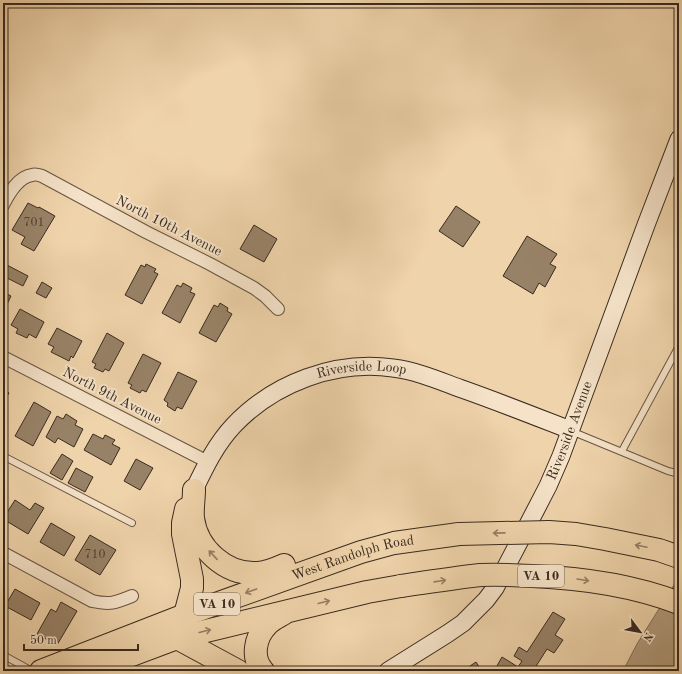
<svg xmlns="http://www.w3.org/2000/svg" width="682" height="674" font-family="'Old Standard TT',serif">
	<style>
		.water { fill: #b19a7b; stroke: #816e56 }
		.building { fill: #988267; stroke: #3a2b1f }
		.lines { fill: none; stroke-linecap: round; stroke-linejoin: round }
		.lane-casing { stroke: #675542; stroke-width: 8 }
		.street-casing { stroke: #675542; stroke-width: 14 }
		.secondary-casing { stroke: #3a2b1f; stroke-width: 19 }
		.highway-casing { stroke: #3a2b1f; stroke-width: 24 }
		.lane { stroke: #f5e2c8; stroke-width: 6 }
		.street { stroke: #f5e2c8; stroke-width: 12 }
		.secondary { stroke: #f5e2c8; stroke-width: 17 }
		.highway { stroke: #efd3aa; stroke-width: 22 }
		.highway-bridge-casing { stroke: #3a2b1f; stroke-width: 24; stroke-linecap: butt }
		.highway-bridge { stroke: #efd3aa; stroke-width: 22 }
		.oneway { stroke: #947f64 }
		.labels { text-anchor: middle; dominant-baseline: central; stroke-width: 4; stroke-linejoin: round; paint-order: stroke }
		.number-label { font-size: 12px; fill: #524131 }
		.shield { fill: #f5e2c8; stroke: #726252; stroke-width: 1 }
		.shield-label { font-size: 13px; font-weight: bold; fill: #3a2b1f }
		.street-label { font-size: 14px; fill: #3a2b1f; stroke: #f5e2c8 }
	</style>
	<rect width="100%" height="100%" fill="#efd3aa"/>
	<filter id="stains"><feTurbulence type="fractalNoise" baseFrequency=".005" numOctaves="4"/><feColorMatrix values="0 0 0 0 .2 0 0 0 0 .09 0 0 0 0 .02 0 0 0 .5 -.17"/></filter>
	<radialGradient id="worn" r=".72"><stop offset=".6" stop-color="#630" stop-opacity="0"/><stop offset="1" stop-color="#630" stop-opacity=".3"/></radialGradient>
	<path class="water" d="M679,577V671H623L637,644Z"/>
	<path class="building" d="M28,203L38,208L39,207L55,216L34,251L21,244L25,237L12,230Z
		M456,206L480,222L463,247L439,231Z
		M254,225L277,239L264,262L240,249Z
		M527,236L557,254L550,264L556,267L545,287L539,283L533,294L503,276Z
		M3,263L28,276L23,286L3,276Z
		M146,264L156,269L154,272L158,274L142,304L125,295L141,265L145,267Z
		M42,282L52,288L46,298L36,293Z
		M183,283L192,288L190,292L195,294L180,323L162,313L177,285L181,287Z
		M3,292L11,296L3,313Z
		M220,303L228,308L227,311L232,314L216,342L199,333L214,305L218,307Z
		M20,309L44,322L36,338L29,334L27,338L16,333L18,329L11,325Z
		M57,328L82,341L73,358L71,356L69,361L51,352L54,347L48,344Z
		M107,333L124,343L109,371L105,369L103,372L94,368L96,364L92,362Z
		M143,354L161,363L146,392L142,390L140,393L130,388L132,385L128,383Z
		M178,372L197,381L182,409L177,407L175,411L167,406L168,403L164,400Z
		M3,389L9,393L3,403Z
		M34,402L51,412L33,446L15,436Z
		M66,414L77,421L75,425L83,429L74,447L58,438L55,443L46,437L57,416L63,419Z
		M93,434L103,439L105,435L115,440L112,444L120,448L111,465L84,450Z
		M62,454L73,461L62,480L50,473Z
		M136,459L153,468L140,490L124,481Z
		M76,468L93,477L85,492L68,483Z
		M15,500L30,510L35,503L44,508L28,534L3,519Z
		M51,523L75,537L64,556L40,542Z
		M90,535L116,550L100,575L75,560Z
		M15,589L40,603L31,620L5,606Z
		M61,602L77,611L57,645L37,634L51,609L56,612Z
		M553,612L565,619L555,635L563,640L554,653L547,649L533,671H494L502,657L518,667L522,661L514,656L519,647L527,652Z
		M476,662L482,671H465L464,670Z"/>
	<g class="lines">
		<g class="lane-casing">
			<path id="lane" d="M669,169L679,175
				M571,431L668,471L676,473L679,472
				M622,451L679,346
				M3,456L132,523
				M3,655L32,671"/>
		</g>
		<g class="street-casing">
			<path id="street" d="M3,205C9,193 18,177 32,175C35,174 39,175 42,176L146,232L210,264L254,288L265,296L278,309
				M3,357L208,462
				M3,553L92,601C110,605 115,603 132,596"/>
		</g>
		<g class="secondary-casing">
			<g id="secondary">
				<path id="s1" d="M194,490C205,467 216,444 234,425C274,383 335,360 393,368C417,371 440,381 462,389C499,402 534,416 570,430"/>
				<path id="s2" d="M388,671L447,634L463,623L486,600L495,588L519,542L548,486L561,456L646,225L679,139"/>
			</g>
		</g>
		<g class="highway-casing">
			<g id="highway">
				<path d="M194,490C194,499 192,509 193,518C197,549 226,575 257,573C266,573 275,569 284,565"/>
				<path d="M185,615L192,588V579L183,534V523L186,509"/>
				<path d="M177,638L238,671"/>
				<path id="s3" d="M41,671L185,615L361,552L394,543L459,534"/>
				<path d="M89,671L177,638L367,592L401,586"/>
				<path d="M263,671C251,658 255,637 267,625C271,620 278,617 283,614"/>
			</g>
		</g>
		<use href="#lane" class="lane"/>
		<use href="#street" class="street"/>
		<use href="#secondary" class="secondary"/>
		<use href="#highway" class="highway"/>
		<g class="highway-bridge-casing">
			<path id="highway-bridge" d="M459,534L549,532L576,534L605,539L659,550L679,557
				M401,586C428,582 454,578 480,575C497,574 515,575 532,576C582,578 632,585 679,603"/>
		</g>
		<use href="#highway-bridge" class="highway-bridge"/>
	</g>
	<defs><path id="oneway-shaft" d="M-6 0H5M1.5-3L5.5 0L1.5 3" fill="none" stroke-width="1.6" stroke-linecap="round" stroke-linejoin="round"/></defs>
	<g class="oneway">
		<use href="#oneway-shaft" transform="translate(499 533) rotate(179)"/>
		<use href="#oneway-shaft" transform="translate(641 546) rotate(-168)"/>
		<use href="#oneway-shaft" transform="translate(213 555) rotate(-133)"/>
		<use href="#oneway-shaft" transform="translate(583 580) rotate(9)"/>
		<use href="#oneway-shaft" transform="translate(440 581) rotate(-8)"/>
		<use href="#oneway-shaft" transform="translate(251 591) rotate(160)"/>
		<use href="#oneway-shaft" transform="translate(324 602) rotate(-14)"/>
		<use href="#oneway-shaft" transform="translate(205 631) rotate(-14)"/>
	</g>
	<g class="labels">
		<g class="number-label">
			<text x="34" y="223">701</text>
			<text x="95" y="555">710</text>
		</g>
		<g class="shield">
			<rect x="518" y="565" width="46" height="22" rx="3"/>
			<rect x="194" y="593" width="46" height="22" rx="3"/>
		</g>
		<g class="shield-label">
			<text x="541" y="576">VA 10</text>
			<text x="217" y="604">VA 10</text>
		</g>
		<g class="street-label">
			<text transform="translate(169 226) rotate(27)">North 10th Avenue</text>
			<text stroke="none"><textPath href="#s1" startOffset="220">Riverside Loop</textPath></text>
			<text transform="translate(112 396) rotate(27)">North 9th Avenue</text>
			<text stroke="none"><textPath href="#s2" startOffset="311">Riverside Avenue</textPath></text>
			<text stroke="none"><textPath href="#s3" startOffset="332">West Randolph Road</textPath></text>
		</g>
	</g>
	<rect width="682" height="674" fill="none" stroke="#efd3aa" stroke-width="16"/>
	<rect x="4" y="4" width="674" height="666" fill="none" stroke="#3a2b1f" stroke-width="2"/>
	<rect x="8" y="8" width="666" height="658" fill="none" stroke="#3a2b1f"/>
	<g transform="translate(640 632) rotate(122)" stroke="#f5e2c8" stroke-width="3" paint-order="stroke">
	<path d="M0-3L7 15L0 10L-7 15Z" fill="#3a2b1f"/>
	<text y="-6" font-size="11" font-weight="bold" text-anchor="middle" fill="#3a2b1f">N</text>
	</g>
	<path d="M24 644v6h114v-6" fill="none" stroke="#3a2b1f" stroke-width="2"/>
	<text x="30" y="644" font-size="12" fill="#3a2b1f" stroke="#f5e2c8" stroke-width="3" paint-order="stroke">50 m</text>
	<rect width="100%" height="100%" filter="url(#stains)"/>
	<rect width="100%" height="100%" fill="url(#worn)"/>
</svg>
